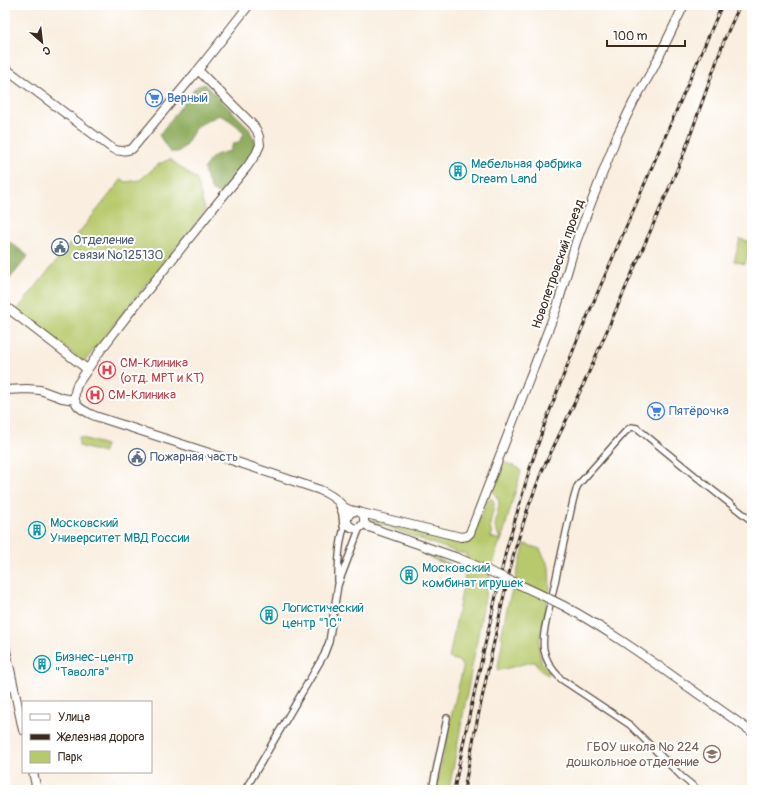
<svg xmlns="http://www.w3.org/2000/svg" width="757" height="795" font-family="Pangolin,sans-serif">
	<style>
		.green { fill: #b7c96c; stroke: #797a45 }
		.forest { fill: #91ad60; stroke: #666c3f }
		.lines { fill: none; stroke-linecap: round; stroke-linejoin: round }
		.street-casing { stroke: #58473b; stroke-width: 8 }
		.secondary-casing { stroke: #58473b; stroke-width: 10 }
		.street { stroke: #fff; stroke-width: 5.5 }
		.secondary { stroke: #fff; stroke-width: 8 }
		.rail-casing { stroke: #3b2a1e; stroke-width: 3 }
		.rail { stroke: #fff; stroke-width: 1.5; stroke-dasharray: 4.5; stroke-linecap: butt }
		.secondary-bridge-casing { stroke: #58473b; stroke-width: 10; stroke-linecap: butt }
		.secondary-bridge { stroke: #fff; stroke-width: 8 }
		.labels { text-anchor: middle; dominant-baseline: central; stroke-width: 4; stroke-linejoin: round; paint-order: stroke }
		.shop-label { font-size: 13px; fill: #366cbe; stroke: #fff; text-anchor: start }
		.culture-label { font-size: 13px; fill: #0d838f; stroke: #fff; text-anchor: start }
		.service-label { font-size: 13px; fill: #4e5e75; stroke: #fff; text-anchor: start }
		.street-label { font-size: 13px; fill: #3b2a1e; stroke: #fff }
		.health-label { font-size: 13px; fill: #be3a42; stroke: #fff; text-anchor: start }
		.education-label { font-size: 13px; fill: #785e54; stroke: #fff; text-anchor: end }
	</style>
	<rect width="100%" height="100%" fill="#fff"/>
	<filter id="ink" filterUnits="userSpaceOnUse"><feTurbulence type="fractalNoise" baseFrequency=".025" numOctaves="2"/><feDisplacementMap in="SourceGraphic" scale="8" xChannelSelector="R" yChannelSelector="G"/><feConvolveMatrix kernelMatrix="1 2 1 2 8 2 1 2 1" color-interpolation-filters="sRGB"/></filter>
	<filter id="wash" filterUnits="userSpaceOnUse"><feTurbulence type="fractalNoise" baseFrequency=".012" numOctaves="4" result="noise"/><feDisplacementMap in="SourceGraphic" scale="16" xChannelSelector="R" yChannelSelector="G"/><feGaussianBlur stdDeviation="0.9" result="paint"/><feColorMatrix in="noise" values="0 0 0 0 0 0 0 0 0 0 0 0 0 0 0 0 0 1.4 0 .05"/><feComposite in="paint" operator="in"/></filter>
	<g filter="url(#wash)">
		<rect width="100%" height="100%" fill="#f9eedf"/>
		<path class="green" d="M170,159L197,180L205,211L84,362L17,310L122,179L126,182L140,180L159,164Z
			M740,239L751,242L745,264L734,261Z
			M79,437L106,445L103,453L79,446Z
			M503,462L519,468L521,472L501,541L498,546L486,592L449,790H436L451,717L463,668L459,661L449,658L465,576L461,570L427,557V555L461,568L467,555L462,553H459L374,522L372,520L373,519L462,541C467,541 470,539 473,535L488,499L490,498L493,500L494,503C494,513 487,524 492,534L491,537L500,540L501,536H499L495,527L499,504L498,499L493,492L492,488Z
			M525,544L540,549L549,567L550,588L540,636L539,647L540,656L542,663L549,672V674L548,675L541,671L535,662H531L497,671L503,638L501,637L507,608Z"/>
		<path class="forest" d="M204,84L248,127L255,141V149L251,156L220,194L212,191L206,176L204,169C213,154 214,155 230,151L233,144L240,141L244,134C238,125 229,119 219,115L197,126L184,147L178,152H170L159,135L196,87Z
			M10,242L28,256L5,285V248Z"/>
	</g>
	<g filter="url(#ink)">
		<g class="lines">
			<g class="street-casing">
				<path id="street" d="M338,503L342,514L343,526
					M338,581C338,560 339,538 347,519
					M245,790L324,655L329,642L338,585L360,527
					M432,790L447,718
					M698,790L682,777L630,725L561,679C553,671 546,662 544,650C541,635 549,612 552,596C559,564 566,533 573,501L577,487L579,484L626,431L631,427L637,428L710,488L752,521"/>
			</g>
			<g class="secondary-casing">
				<path id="secondary" d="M249,5L198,70L253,125L257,131L259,137L260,145L256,154L247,167L215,206L130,312L100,351L77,385C70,405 79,409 95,416L240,463L320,490C331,495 344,503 348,516
					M5,68L113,149C120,152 125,151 132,149L198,70
					M5,306L87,369
					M5,390L27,389L40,390L62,398L75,400
					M344,507C345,508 348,509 350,510C355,512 364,510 364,519C365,528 353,532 348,524C345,518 349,513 354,511
					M362,513L461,537L467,536L470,533L557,307L576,242L617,136L634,101L653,69L684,5
					M364,523L369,527L458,558
					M5,646L23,730
					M687,686L752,732
					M33,772L37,790"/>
			</g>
			<use href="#street" class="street"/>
			<use href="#secondary" class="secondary"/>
			<g class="rail-casing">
				<path id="rail" d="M454,790L466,730L506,551L530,468L545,423L578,338L722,5
					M464,790L475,731L504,595L514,553L528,508L542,471L585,381L670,186L684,153L725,38L740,5"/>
			</g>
			<use href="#rail" class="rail"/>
			<g class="secondary-bridge-casing">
				<path id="secondary-bridge" d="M458,558C494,573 529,588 564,606C607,629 647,658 687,686"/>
			</g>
			<use href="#secondary-bridge" class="secondary-bridge"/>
		</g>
	</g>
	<defs>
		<g id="supermarket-ring" transform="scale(0.9)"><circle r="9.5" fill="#fff" stroke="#3f7fe0" stroke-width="1.5"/><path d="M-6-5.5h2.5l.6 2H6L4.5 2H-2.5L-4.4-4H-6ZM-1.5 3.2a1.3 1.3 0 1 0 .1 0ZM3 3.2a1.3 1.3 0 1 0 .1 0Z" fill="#3f7fe0"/></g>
		<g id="building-ring" transform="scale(0.9)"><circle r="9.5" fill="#fff" stroke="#0f9aa8" stroke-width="1.5"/><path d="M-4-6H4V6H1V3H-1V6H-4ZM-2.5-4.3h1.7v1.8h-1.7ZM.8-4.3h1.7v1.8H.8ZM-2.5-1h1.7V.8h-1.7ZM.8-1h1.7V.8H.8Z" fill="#0f9aa8"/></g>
		<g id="civic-ring" transform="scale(0.9)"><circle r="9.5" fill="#fff" stroke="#5c6f8a" stroke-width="1.5"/><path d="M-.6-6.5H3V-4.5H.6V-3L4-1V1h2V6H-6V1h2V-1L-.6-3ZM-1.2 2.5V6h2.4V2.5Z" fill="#5c6f8a"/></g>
		<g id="hospital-ring" transform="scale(0.9)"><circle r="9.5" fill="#fff" stroke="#e0444e" stroke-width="1.5"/><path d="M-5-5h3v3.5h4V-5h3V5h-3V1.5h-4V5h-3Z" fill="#e0444e"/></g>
		<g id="school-ring" transform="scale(0.9)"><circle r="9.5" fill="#fff" stroke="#8d6e63" stroke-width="1.5"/><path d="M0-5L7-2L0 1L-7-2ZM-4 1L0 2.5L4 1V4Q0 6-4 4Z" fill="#8d6e63"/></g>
	</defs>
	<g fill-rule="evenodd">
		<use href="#supermarket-ring" x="154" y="98"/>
		<use href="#building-ring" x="458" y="171"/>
		<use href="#civic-ring" x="60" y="247"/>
		<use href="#hospital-ring" x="107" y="370"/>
		<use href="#hospital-ring" x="95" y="395"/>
		<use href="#supermarket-ring" x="656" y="411"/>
		<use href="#civic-ring" x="137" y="457"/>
		<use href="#building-ring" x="37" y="530"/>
		<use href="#building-ring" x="409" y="575"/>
		<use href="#building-ring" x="269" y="615"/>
		<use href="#building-ring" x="42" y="664"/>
		<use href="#school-ring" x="712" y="754"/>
	</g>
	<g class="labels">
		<g class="shop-label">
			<text x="167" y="98">Верный</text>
			<text x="669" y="411">Пятёрочка</text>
		</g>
		<g class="culture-label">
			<text x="471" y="164">Мебельная фабрика<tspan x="471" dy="15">Dream Land</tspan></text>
			<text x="50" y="523">Московский<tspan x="50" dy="15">Университет МВД России</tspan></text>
			<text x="422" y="568">Московский<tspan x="422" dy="15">комбинат игрушек</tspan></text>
			<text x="282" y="608">Логистический<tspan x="282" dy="15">центр "1С"</tspan></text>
			<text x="55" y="657">Бизнес-центр<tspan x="55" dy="15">"Таволга"</tspan></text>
		</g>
		<g class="service-label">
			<text x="73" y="240">Отделение<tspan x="73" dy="15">связи №125130</tspan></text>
			<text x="150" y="457">Пожарная часть</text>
		</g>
		<g class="street-label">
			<text transform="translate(558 264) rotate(-71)">Новопетровский проезд</text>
		</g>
		<g class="health-label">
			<text x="120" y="363">СМ-Клиника<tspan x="120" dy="15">(отд. МРТ и КТ)</tspan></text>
			<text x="108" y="395">СМ-Клиника</text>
		</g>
		<g class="education-label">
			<text x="699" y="747">ГБОУ школа № 224<tspan x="699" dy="15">дошкольное отделение</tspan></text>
		</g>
	</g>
	<rect width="757" height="795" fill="none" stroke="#fff" stroke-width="20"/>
	<rect x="22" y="701" width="130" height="72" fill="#ffffff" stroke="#b1aaa5"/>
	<rect x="30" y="714" width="20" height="6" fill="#ffffff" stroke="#b1aaa5"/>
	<text x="58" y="721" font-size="12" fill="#3b2a1e">Улица</text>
	<rect x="30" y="734" width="20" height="6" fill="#3b2a1e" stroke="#b1aaa5"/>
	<text x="58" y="741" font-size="12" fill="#3b2a1e">Железная дорога</text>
	<rect x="30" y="751" width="20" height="12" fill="#b7c96c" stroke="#b1aaa5"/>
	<text x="58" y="761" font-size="12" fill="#3b2a1e">Парк</text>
	<g transform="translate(42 42) rotate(152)" stroke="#ffffff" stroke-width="3" paint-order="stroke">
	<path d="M0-3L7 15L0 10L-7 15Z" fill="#3b2a1e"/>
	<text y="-6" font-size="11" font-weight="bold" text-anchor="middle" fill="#3b2a1e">С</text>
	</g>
	<path d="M607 40v6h78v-6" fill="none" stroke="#3b2a1e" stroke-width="2"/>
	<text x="613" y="40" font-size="12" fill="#3b2a1e" stroke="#ffffff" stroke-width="3" paint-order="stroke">100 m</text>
</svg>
